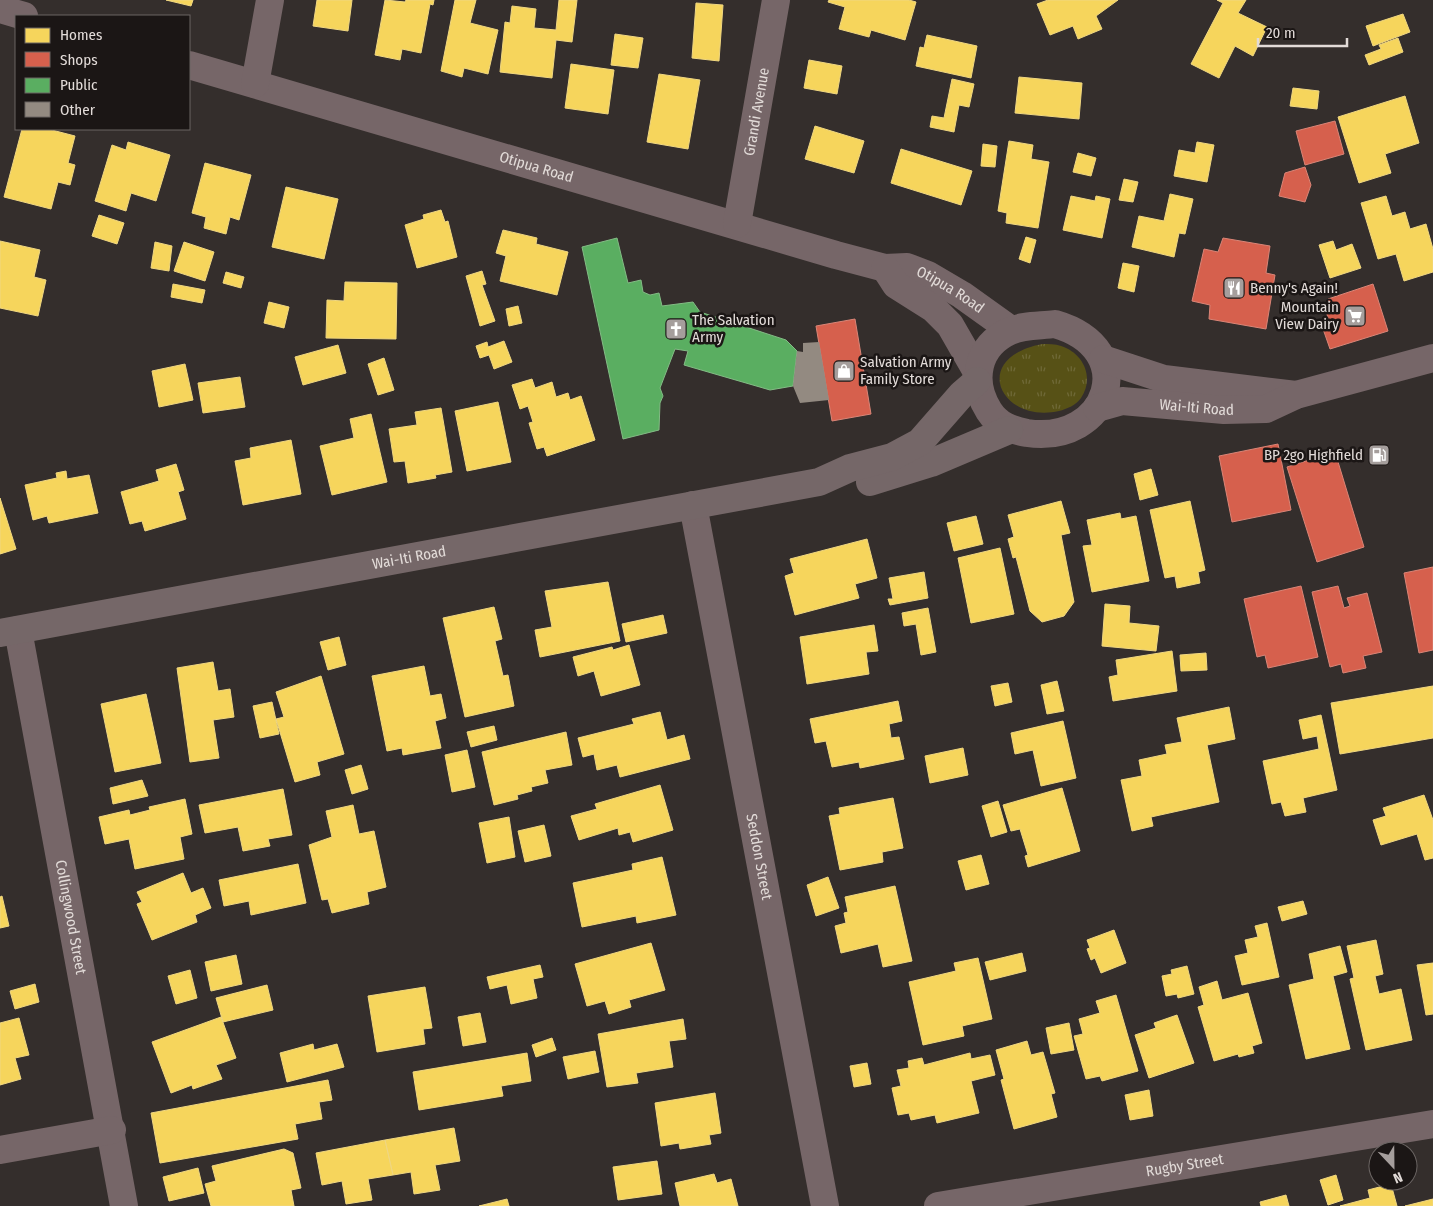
<svg xmlns="http://www.w3.org/2000/svg" width="1433" height="1206" font-family="'Fira Sans Condensed',sans-serif">
	<style>
		.grass { fill: url(#grass-tufts) }
		.homes { fill: #f6d55c; stroke: #f0d781 }
		.shops { fill: #d6604d; stroke: #da8577 }
		.public { fill: #5aae61; stroke: #83bc85 }
		.building { fill: #938a81 }
		.lines { fill: none; stroke-linecap: round; stroke-linejoin: round }
		.minor { stroke: #766668; stroke-width: 28 }
		.major { stroke: #756768; stroke-width: 28 }
		.labels { text-anchor: middle; dominant-baseline: central; stroke-width: 5; stroke-linejoin: round; paint-order: stroke }
		.street-label { font-size: 15px; fill: #e2dbd8; stroke: #1b1615 }
		.poi-label { font-size: 15px; fill: #e2dbd8; stroke: #1b1615; text-anchor: start }
	</style>
	<defs>
		<pattern id="grass-tufts" width="24" height="20" patternUnits="userSpaceOnUse" patternTransform="scale(1.25)"><rect width="24" height="20" fill="#575116"/><path d="M3 7l-1-3M5 7V3M7 7l1-3M15 17l-1-3M17 17v-4M19 17l1-3" fill="none" stroke="#6f6937"/></pattern>
	</defs>
	<rect width="100%" height="100%" fill="#342e2c"/>
	<path class="grass" d="M1042,344C1048,344 1055,344 1061,346C1083,353 1095,377 1081,398C1076,405 1067,409 1059,411C1002,424 968,359 1042,344Z"/>
	<path class="homes" d="M166,0H193L191,6Z
		M317,0H352L348,31L313,26Z
		M385,0L405,2L406,0H434L433,5L430,4L421,53L402,49L400,60L375,55Z
		M455,0H476L470,23L498,30L488,74L464,68L462,77L441,71Z
		M559,0H577L572,42L556,40L552,78L500,72L505,22L510,23L512,6L536,9L534,28L556,30Z
		M829,0H909L916,2L905,40L871,30L869,37L839,29L845,7L828,2Z
		M1048,0H1118L1096,16L1102,29L1078,39L1073,26L1050,35L1037,4Z
		M1217,0H1246L1238,13L1267,27L1253,56L1235,46L1219,78L1191,64L1223,3Z
		M696,3L723,5L719,61L692,58Z
		M1403,14L1410,32L1373,46L1366,26Z
		M615,34L643,38L638,68L611,65Z
		M927,35L977,46L971,78L916,66L920,47L924,48Z
		M1398,38L1403,52L1369,65L1365,55L1381,49L1379,45Z
		M809,60L842,66L837,94L804,88Z
		M571,64L614,70L608,114L565,108Z
		M659,74L700,80L688,149L647,142Z
		M1019,77L1082,83L1079,119L1015,113Z
		M952,79L974,84L969,107L959,105L954,132L930,127L932,116L944,118Z
		M1293,88L1319,91L1317,109L1290,106Z
		M1405,96L1419,143L1385,154L1391,173L1359,183L1338,117Z
		M815,126L864,141L854,173L805,159Z
		M22,129H48L75,136L68,163L75,165L70,185L58,182L51,209L4,197Z
		M1009,141L1033,145L1031,159L1049,162L1038,228L1006,223L1007,213L998,211Z
		M128,142L170,155L156,201L131,193L126,211L95,201L112,145L126,150Z
		M1197,142L1214,145L1207,182L1174,176L1179,150L1195,153Z
		M983,144L997,146L995,167L981,166Z
		M901,149L972,171L961,205L891,183Z
		M1078,153L1096,158L1091,176L1073,172Z
		M205,163L251,175L239,220L230,217L226,234L204,228L206,217L192,213Z
		M1124,179L1138,182L1133,202L1119,200Z
		M286,187L338,199L324,259L272,247Z
		M1170,194L1193,199L1185,234L1179,233L1174,257L1132,247L1139,216L1164,221Z
		M1071,196L1095,201L1096,196L1110,199L1102,238L1063,230Z
		M1386,196L1392,216L1405,212L1410,229L1426,224L1433,249V272L1404,281L1396,254L1378,259L1361,203Z
		M441,210L445,222L448,221L457,257L417,268L405,225L424,219L423,215Z
		M99,215L124,223L117,244L92,236Z
		M503,230L537,238L536,244L568,252L557,295L500,281L506,256L496,253Z
		M1026,237L1036,240L1030,263L1019,259Z
		M0,241L40,250L34,277L46,280L38,316L0,308Z
		M1333,241L1336,250L1352,244L1361,268L1330,278L1319,245Z
		M155,242L172,246L169,271L151,268Z
		M184,242L214,252L205,281L174,271Z
		M1123,263L1139,266L1134,292L1118,288Z
		M482,271L486,284L482,285L495,321L480,326L466,276Z
		M226,272L244,277L241,288L223,283Z
		M345,282L397,283L396,339L326,338L327,300L344,301Z
		M173,284L205,290L202,303L171,297Z
		M269,302L289,307L284,328L264,323Z
		M518,306L522,323L509,326L506,309Z
		M504,341L512,362L494,369L489,355L480,358L476,346L487,342L488,347Z
		M338,345L346,373L303,385L295,357Z
		M384,358L394,390L378,395L368,364Z
		M185,364L193,400L159,407L152,371Z
		M240,377L245,407L203,413L198,383Z
		M532,379L535,388L552,382L556,397L568,393L570,400L581,396L595,440L547,456L544,447L537,449L529,423L533,422L528,406L520,409L512,385Z
		M498,402L511,462L467,471L455,411Z
		M441,408L452,472L435,475L436,478L408,483L405,461L394,462L389,429L417,425L415,412Z
		M371,414L387,482L332,495L320,446L354,438L350,419Z
		M291,440L301,494L243,505L235,461L251,458L250,448Z
		M176,464L184,490L178,492L186,519L145,531L142,521L130,524L121,492L159,481L156,470Z
		M1151,469L1158,495L1140,500L1134,474Z
		M66,471L67,479L89,475L98,513L49,523L47,516L33,520L25,485L57,478L56,473Z
		M0,498L16,549L0,554Z
		M1061,501L1070,533L1061,535L1074,602L1064,616L1042,622L1030,611L1016,557L1013,558L1008,539L1014,537L1008,515Z
		M1190,501L1205,570L1198,572L1200,583L1177,588L1175,576L1165,578L1150,510Z
		M1120,513L1121,519L1136,516L1149,581L1092,592L1083,546L1092,545L1087,520Z
		M976,516L983,544L954,551L947,523Z
		M867,539L877,578L855,584L859,598L795,615L785,576L794,573L790,559Z
		M1000,548L1014,614L971,623L958,558Z
		M924,572L928,598L890,605L888,599H893L889,578Z
		M608,582L620,641L540,657L535,630L552,627L545,591Z
		M1105,604L1130,606L1129,623L1159,626L1156,651L1102,646Z
		M494,607L502,639L495,641L503,676L508,675L514,706L465,717L443,618Z
		M928,608L936,652L921,655L916,624L904,626L902,613Z
		M663,615L667,633L626,642L622,624Z
		M874,625L878,651L866,652L869,674L807,684L800,637Z
		M339,637L346,665L328,670L320,642Z
		M629,645L640,685L601,696L594,671L578,676L573,657L612,647L613,650Z
		M1172,651L1177,691L1113,701L1109,677L1118,675L1116,660Z
		M1206,653L1207,670L1181,671L1180,655Z
		M213,662L218,691L230,689L234,717L213,720L219,758L190,762L177,668Z
		M424,666L430,696L441,694L446,718L435,721L441,748L403,755L402,748L387,751L372,676Z
		M321,676L344,754L317,762L320,775L295,782L276,719L284,717L276,692Z
		M1057,681L1064,711L1047,714L1041,685Z
		M1008,683L1012,702L995,706L991,686Z
		M1433,686V738L1340,754L1331,703Z
		M146,694L161,763L115,772L101,704Z
		M898,701L902,721L889,724L891,738L899,737L904,759L860,768L859,762L832,767L826,741L815,743L810,719Z
		M272,702L279,734L260,738L253,706Z
		M1229,707L1235,739L1207,745L1219,802L1151,817L1153,826L1132,831L1121,780L1142,776L1139,760L1167,754L1165,745L1182,742L1177,718Z
		M660,712L667,740L684,735L690,759L620,777L617,765L597,770L594,754L583,757L578,738L634,724L632,719Z
		M1321,715L1337,790L1303,798L1306,812L1285,816L1281,802L1272,804L1263,761L1319,749L1317,736L1303,739L1299,720Z
		M1063,721L1076,778L1041,786L1033,750L1015,754L1011,733Z
		M494,726L497,740L471,747L467,732Z
		M566,732L572,765L545,770L548,783L531,787L532,791L517,795L518,799L494,805L482,752Z
		M963,748L968,775L930,783L925,756Z
		M467,750L475,787L452,792L445,755Z
		M361,765L368,789L352,794L345,770Z
		M142,780L148,796L113,804L110,788Z
		M660,785L673,830L633,842L630,832L619,835L618,828L579,840L571,816L597,809L595,804Z
		M1062,788L1080,851L1028,867L1025,856L1028,855L1020,829L1011,831L1003,805Z
		M283,789L292,835L268,839L270,846L243,851L238,827L205,833L199,805Z
		M1424,795L1433,820V858L1425,860L1417,834L1381,845L1373,820L1386,816L1383,808Z
		M893,798L903,848L882,852L883,862L840,870L829,816L840,814L839,808Z
		M185,799L192,834L180,837L184,859L135,869L129,839L105,844L99,817L129,810L130,815L150,810L149,807Z
		M998,801L1007,832L991,837L982,806Z
		M353,805L359,834L374,831L386,887L367,892L369,904L332,913L328,899L322,900L309,845L332,837L326,811Z
		M509,817L515,857L487,863L479,823Z
		M544,825L551,856L525,862L518,831Z
		M981,855L989,884L966,890L958,861Z
		M662,857L676,915L637,923L636,916L582,927L573,883L633,870L632,864Z
		M298,864L306,903L251,915L249,901L224,906L219,880Z
		M183,873L191,893L203,888L211,908L195,915L197,922L152,940L137,904L142,902L137,892Z
		M828,877L839,908L816,916L807,885Z
		M895,886L912,961L883,967L878,944L841,953L835,926L846,923L844,913L848,912L845,897Z
		M2,896L9,926L0,928V897Z
		M1303,901L1307,914L1282,921L1278,907Z
		M1267,923L1279,977L1242,985L1235,956L1248,953L1245,940L1258,937L1255,926Z
		M1114,930L1126,963L1101,973L1095,958L1091,960L1087,949L1090,948L1087,940Z
		M1376,940L1383,974L1375,976L1379,994L1401,989L1412,1040L1366,1050L1350,979L1354,978L1347,946Z
		M651,943L665,990L629,1000L631,1007L609,1014L605,1001L587,1006L575,964Z
		M1340,946L1347,972L1333,976L1350,1049L1306,1059L1289,985L1314,979L1309,954Z
		M1022,953L1026,971L990,980L985,962Z
		M236,955L242,984L211,991L205,962Z
		M978,958L992,1019L962,1026L964,1036L923,1045L909,982L956,971L954,963Z
		M1433,963V1014L1426,1015L1417,965Z
		M540,965L543,977L533,979L537,998L511,1004L507,985L490,989L487,977Z
		M1187,966L1194,994L1178,998L1177,994L1166,996L1162,976L1172,974L1171,970Z
		M190,970L197,998L176,1004L168,976Z
		M1217,981L1222,1000L1248,993L1262,1043L1252,1046L1254,1053L1239,1057L1238,1054L1214,1061L1198,1007L1204,1005L1199,987Z
		M35,984L39,1002L15,1009L10,991Z
		M267,985L273,1010L223,1022L216,998Z
		M425,987L432,1028L423,1029L425,1044L377,1052L368,996Z
		M1116,995L1138,1071L1102,1081L1100,1076L1086,1079L1074,1036L1083,1034L1079,1019L1100,1013L1096,1001Z
		M480,1013L486,1042L463,1046L458,1017Z
		M1177,1015L1194,1063L1149,1078L1135,1035L1156,1028L1154,1023Z
		M221,1017L236,1058L216,1065L222,1079L193,1089L192,1085L171,1093L152,1042Z
		M19,1018L29,1055L15,1058L21,1079L0,1085V1023Z
		M683,1019L686,1039L669,1041L673,1067L636,1073L638,1083L607,1087L598,1034Z
		M1069,1023L1074,1050L1051,1054L1046,1028Z
		M552,1038L556,1050L536,1057L532,1045Z
		M1027,1041L1031,1055L1043,1052L1055,1093L1051,1094L1057,1117L1014,1129L1001,1080L1004,1079L996,1050Z
		M313,1044L314,1050L337,1044L344,1067L287,1082L280,1053Z
		M595,1051L599,1072L568,1079L563,1057Z
		M527,1053L531,1081L501,1086L503,1096L419,1110L413,1072Z
		M970,1053L971,1059L990,1055L995,1075L971,1081L979,1113L937,1123L935,1115L911,1120L909,1113L898,1115L892,1088L901,1086L897,1070L909,1068L908,1061L922,1058L924,1065Z
		M867,1063L871,1084L854,1087L850,1066Z
		M328,1080L332,1100L319,1102L322,1119L295,1124L298,1139L160,1163L151,1113Z
		M1149,1090L1153,1116L1130,1120L1125,1095Z
		M715,1093L721,1133L709,1135L711,1144L680,1149L679,1143L661,1146L655,1103Z
		M454,1128L460,1161L435,1165L440,1190L414,1194L411,1172L393,1175L385,1140Z
		M385,1140L393,1175L368,1179L372,1200L346,1204L342,1181L322,1185L316,1153Z
		M284,1149L293,1153L301,1188L291,1190L294,1206H211L205,1184L216,1181L212,1166Z
		M657,1161L662,1194L618,1200L613,1167Z
		M198,1168L204,1193L169,1201L163,1177Z
		M714,1174L717,1183L731,1179L738,1206H680L675,1183Z
		M1336,1175L1343,1200L1328,1205L1320,1180Z
		M1391,1184L1397,1206H1340L1370,1198L1368,1190Z
		M1286,1195L1289,1206H1261L1260,1202Z
		M507,1199L509,1206H479Z
		M1433,1199V1206H1405Z"/>
	<path class="shops" d="M1335,121L1344,154L1305,165L1296,131Z
		M1305,167L1311,185L1305,202L1279,196L1285,173Z
		M1223,238L1270,246L1266,273L1275,275L1266,329L1209,319L1210,305L1192,301L1204,249L1218,252Z
		M1373,284L1388,331L1330,349L1322,326L1330,323L1325,309L1331,307L1328,299Z
		M855,319L871,414L832,421L816,326Z
		M1278,444L1291,510L1232,522L1219,456Z
		M1335,452L1364,547L1317,562L1287,467Z
		M1433,567V650L1419,653L1404,573Z
		M1301,586L1318,657L1268,668L1265,655L1257,657L1244,599Z
		M1338,586L1344,608L1350,606L1347,598L1367,593L1382,652L1363,656L1366,668L1343,673L1341,664L1330,667L1312,592Z"/>
	<path class="public" d="M617,238L628,283L641,280L643,292L650,295L659,293L662,306L693,302L700,312L786,340L797,351L793,386L770,390L684,365L688,351L675,349L660,388L663,396L660,403L659,430L623,439L582,247Z"/>
	<path class="building" d="M819,342L829,400L800,403L793,386L797,351L803,352V343Z"/>
	<g class="lines">
		<g class="minor">
			<path d="M0,9L24,16"/>
			<path id="s1" d="M189,65L836,255L885,268L907,267L928,275L962,295L1011,330"/>
			<path d="M255,84L270,0"/>
			<path id="s2" d="M737,224L776,0"/>
			<path d="M885,268L896,285L934,309L950,325L977,372"/>
			<path d="M1055,324C1142,349 1109,445 1027,433C1011,430 998,425 989,411C970,381 977,346 1010,331C1023,325 1041,326 1055,324Z"/>
			<path d="M1103,359L1164,379L1296,395"/>
			<path id="s3" d="M1097,408L1122,401L1224,410L1266,409L1296,395L1433,358"/>
			<path id="s4" d="M693,505L825,1206"/>
			<path id="s5" d="M18,630L124,1206"/>
			<path d="M0,1150L112,1130"/>
			<path id="s6" d="M938,1206L1433,1124"/>
		</g>
		<g class="major">
			<path d="M870,482L931,463L1009,430"/>
			<path id="s7" d="M0,633L819,482L850,468L892,457L920,442L962,394L977,381"/>
		</g>
	</g>
	<defs>
		<g id="restaurant-square" transform="scale(1.125)"><rect x="-9" y="-9" width="18" height="18" rx="4" fill="#a59e9c" stroke="#1b1615"/><path d="M-5-6h1v4h1v-4h1v4h1v-4h1v5L-1.5 .5V6h-2V.5L-5-1ZM5-6V6H3V1.5H1.5Q1.5-4 5-6Z" fill="#fff"/></g>
		<g id="supermarket-square" transform="scale(1.125)"><rect x="-9" y="-9" width="18" height="18" rx="4" fill="#a59e9c" stroke="#1b1615"/><path d="M-6-5.5h2.5l.6 2H6L4.5 2H-2.5L-4.4-4H-6ZM-1.5 3.2a1.3 1.3 0 1 0 .1 0ZM3 3.2a1.3 1.3 0 1 0 .1 0Z" fill="#fff"/></g>
		<g id="church-square" transform="scale(1.125)"><rect x="-9" y="-9" width="18" height="18" rx="4" fill="#a59e9c" stroke="#1b1615"/><path d="M-1.2-6h2.4v3.5h3.3v2.4h-3.3V6h-2.4V-.1h-3.3v-2.4h3.3Z" fill="#fff"/></g>
		<g id="shop-square" transform="scale(1.125)"><rect x="-9" y="-9" width="18" height="18" rx="4" fill="#a59e9c" stroke="#1b1615"/><path d="M-5-2.5h2.3a2.7 3.5 0 0 1 5.4 0H5L5.5 6h-11ZM-1.5-2.5h3a1.5 2.3 0 0 0-3 0Z" fill="#fff"/></g>
		<g id="fuel-square" transform="scale(1.125)"><rect x="-9" y="-9" width="18" height="18" rx="4" fill="#a59e9c" stroke="#1b1615"/><path d="M-5.5-6h7V0h2V4h1.3V-2.5L3-4.5l.8-.8L6-3V5H2.5V1h-1V6h-7ZM-4.2-4.7v3.2H.2V-4.7Z" fill="#fff"/></g>
	</defs>
	<g fill-rule="evenodd">
		<use href="#restaurant-square" x="1234" y="288"/>
		<use href="#supermarket-square" x="1355" y="316"/>
		<use href="#church-square" x="676" y="329"/>
		<use href="#shop-square" x="844" y="371"/>
		<use href="#fuel-square" x="1379" y="455"/>
	</g>
	<g class="labels">
		<g class="street-label">
			<text stroke="none"><textPath href="#s2" startOffset="114">Grandi Avenue</textPath></text>
			<text stroke="none"><textPath href="#s1" startOffset="362">Otipua Road</textPath></text>
			<text stroke="none"><textPath href="#s1" startOffset="796">Otipua Road</textPath></text>
			<text stroke="none"><textPath href="#s3" startOffset="101">Wai-Iti Road</textPath></text>
			<text stroke="none"><textPath href="#s7" startOffset="416">Wai-Iti Road</textPath></text>
			<text stroke="none"><textPath href="#s4" startOffset="358">Seddon Street</textPath></text>
			<text stroke="none"><textPath href="#s5" startOffset="292">Collingwood Street</textPath></text>
			<text stroke="none"><textPath href="#s6" startOffset="250">Rugby Street</textPath></text>
		</g>
		<g class="poi-label">
			<text x="1250" y="288">Benny's Again!</text>
			<text x="1339" y="307" text-anchor="end">Mountain<tspan x="1339" dy="17">View Dairy</tspan></text>
			<text x="692" y="320">The Salvation<tspan x="692" dy="17">Army</tspan></text>
			<text x="860" y="362">Salvation Army<tspan x="860" dy="17">Family Store</tspan></text>
			<text x="1363" y="455" text-anchor="end">BP 2go Highfield</text>
		</g>
	</g>
	<rect x="15" y="15" width="175" height="115" fill="#1b1615" stroke="#6b6563"/>
	<rect x="25" y="28" width="25" height="15" fill="#f6d55c" stroke="#6b6563"/>
	<text x="60" y="40" font-size="15" fill="#e2dbd8">Homes</text>
	<rect x="25" y="52" width="25" height="15" fill="#d6604d" stroke="#6b6563"/>
	<text x="60" y="65" font-size="15" fill="#e2dbd8">Shops</text>
	<rect x="25" y="78" width="25" height="15" fill="#5aae61" stroke="#6b6563"/>
	<text x="60" y="90" font-size="15" fill="#e2dbd8">Public</text>
	<rect x="25" y="102" width="25" height="15" fill="#938a81" stroke="#6b6563"/>
	<text x="60" y="115" font-size="15" fill="#e2dbd8">Other</text>
	<g transform="translate(1393 1166) rotate(158)"><circle r="24" fill="#1b1615" stroke="#6b6563"/>
	<path d="M0-4L9 19L0 12L-9 19Z" fill="#a59e9c"/>
	<text y="-8" font-size="14" font-weight="bold" text-anchor="middle" fill="#e2dbd8">N</text>
	</g>
	<path d="M1258 38v8h89v-8" fill="none" stroke="#e2dbd8" stroke-width="2.5"/>
	<text x="1266" y="38" font-size="15" fill="#e2dbd8" stroke="#1b1615" stroke-width="4" paint-order="stroke">20 m</text>
</svg>
